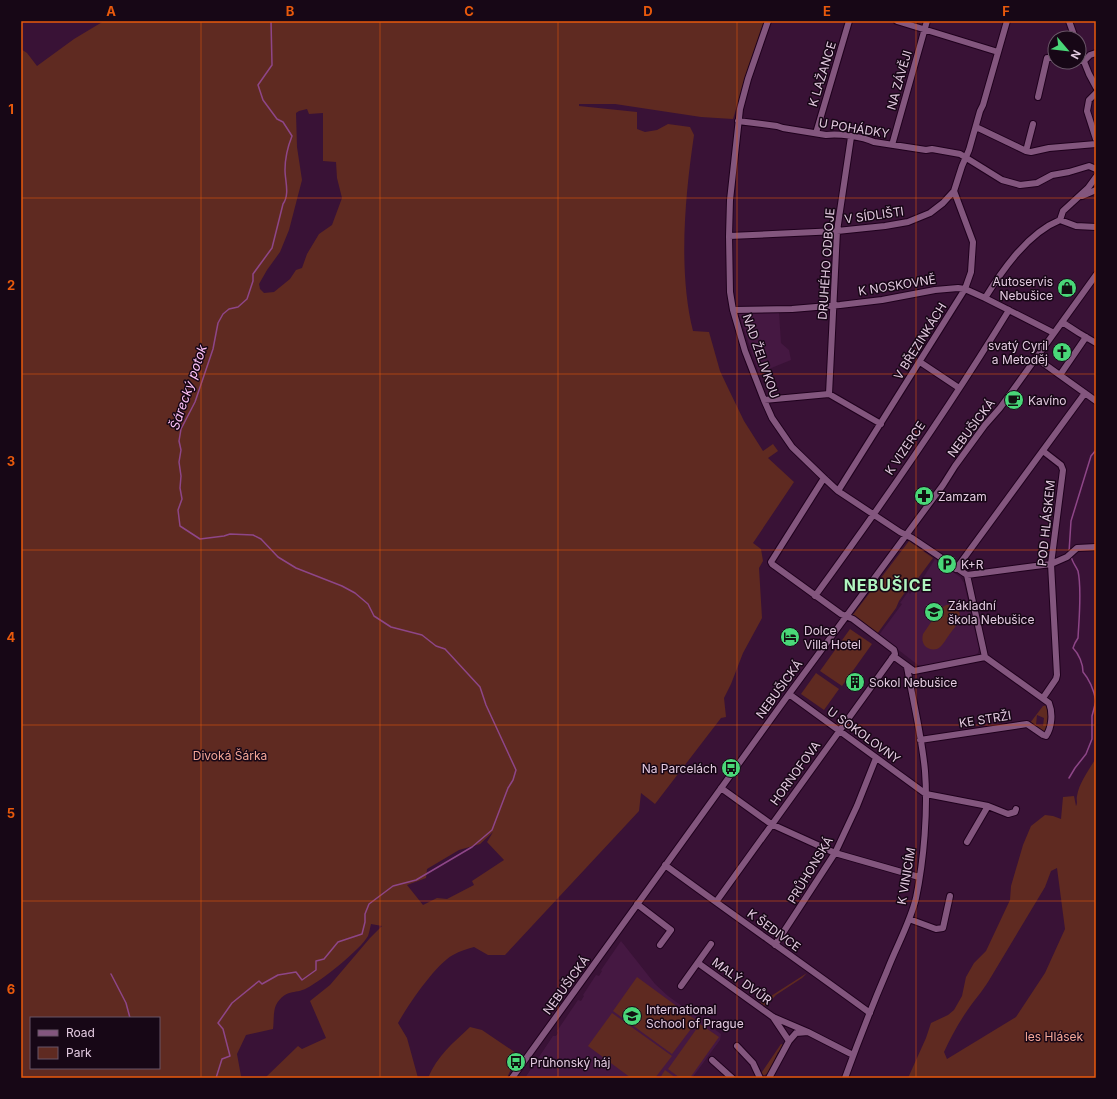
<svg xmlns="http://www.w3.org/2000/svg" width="1117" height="1099" font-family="Inter,sans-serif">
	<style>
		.built { fill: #451842 }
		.green { fill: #5f2a21; fill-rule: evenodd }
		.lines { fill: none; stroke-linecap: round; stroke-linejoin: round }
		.stream { stroke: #8e4688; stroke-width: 1.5 }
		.minor-casing { stroke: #1f001d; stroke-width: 8 }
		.minor { stroke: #83567e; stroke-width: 6 }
		.grid { fill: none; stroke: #e8590c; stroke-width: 1; stroke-opacity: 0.55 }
		.labels { text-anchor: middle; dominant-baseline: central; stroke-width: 3; stroke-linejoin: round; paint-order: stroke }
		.street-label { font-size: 12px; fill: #e3cae0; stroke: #170716 }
		.poi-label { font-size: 12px; fill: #e3cae0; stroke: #170716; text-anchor: start }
		.park-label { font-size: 12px; fill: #f5a798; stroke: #170716 }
		.water-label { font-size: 13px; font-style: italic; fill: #fdc1f6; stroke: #170716 }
		.district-label { font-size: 16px; font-weight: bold; letter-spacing: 1px; fill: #b0f4bf; stroke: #170716 }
		.neatline { fill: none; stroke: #e8590c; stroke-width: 1.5 }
		.grid-label { font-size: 13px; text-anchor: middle; font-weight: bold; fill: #e8590c }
	</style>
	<rect width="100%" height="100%" fill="#391236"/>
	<path class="built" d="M738,312H779L781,343L789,350L791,360L759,373Z
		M935,559L960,577L964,583L979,648L978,653L974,656L923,666L918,665L879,635L902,604L900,603L908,592L910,594L925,575Z
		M621,941L655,984L668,996L721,1034L720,1040L692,1078H525L553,1036H556L558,1033L557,1031L578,1000L581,1001L584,996L583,995L596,975L599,976L602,971L601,970Z"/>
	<path class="green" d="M104,21H764L733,119L701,117L615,104H579V106L637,112V129L645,132L657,130L668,124L690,127L694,135C685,196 678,271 693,331L709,332L720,371L728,388L744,421L763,451L773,444L778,451L768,458L794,482L753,543L761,549L763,561L759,568L762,618L743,653L731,684L724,698L726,717L721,718L655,804L641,793L639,811L505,955H488L474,947C467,949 460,951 453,955C436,964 408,1005 398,1023L407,1038L418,1078H265L298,1046L302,1049L326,1038L310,1001L330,985L370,938L382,926L371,924C370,928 369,933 368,936C360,950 321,981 307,988C294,995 286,988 276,1005C273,1011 274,1022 273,1029L246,1035L237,1054L241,1076L240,1078H21V49L27,53L37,66L74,39ZM307,109L309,114L323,113V161L336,162L337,178L342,198L332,225L319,234L307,254L302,268L296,270L290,279L274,292L264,293L260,289L259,284L267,270L280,252L289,230L302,180L297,147L296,113L299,111ZM493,832L487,842L504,860L472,881L474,885L447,899L437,898L423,905L407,885L426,878L427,869L459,850L480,844ZM31,1018H159V1068H31Z
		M909,541L933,558L913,585L908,588L899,601L896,608L877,634L852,616Z
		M946,605C951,605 955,606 958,610C964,618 954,628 949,635C946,639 942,647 937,649C932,650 928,649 925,646C922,642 922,638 923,634L940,609Z
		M850,629L872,644L842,686L820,671Z
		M816,673L839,689L824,710L801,694Z
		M1050,705L1045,735L1030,723L1043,706ZM1037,715L1044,718L1043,726L1036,725Z
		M1096,758V1078H908L926,1038L931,1023L948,1015L954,1010L962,996L966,977L974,963L986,951L1010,900L1011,886L1023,845L1031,826L1045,815L1053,816L1061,819L1063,797L1074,796L1076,806C1078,802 1076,800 1077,796C1079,783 1089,770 1096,758ZM1057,868L1065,929L1045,973L1016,1017L947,1059L944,1052C951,1037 959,1022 969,1008C976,998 985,988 991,977L1045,887L1051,871Z
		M807,973L802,978L776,995L766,1006L760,1003Z
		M637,977L697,1021L672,1054L613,1011Z
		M612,1013L672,1056L655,1078H631L588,1046Z
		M700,1024L719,1037L690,1078H680L668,1069Z
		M470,1027L482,1030L519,1055L513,1064L507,1078H428C437,1056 453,1043 470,1027Z
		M781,1044L784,1045L780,1052H778L775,1059V1061L768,1073L765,1075H760Z
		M665,1070L676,1078H660Z"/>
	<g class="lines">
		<path class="stream" d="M1069,552L1071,521L1091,456L1096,450
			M1071,556C1072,562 1076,566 1078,571C1082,589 1079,619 1078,638L1075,643L1073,648C1079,654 1083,664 1083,672C1089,679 1094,691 1096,701
			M1069,778L1075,768L1086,754L1092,739V716L1096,701
			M111,974L126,1003L130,1018
			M216,1078L222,1059L230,1056L223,1029L218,1023L232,1003L259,981L262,984L278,975L296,972L302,980L316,970V961L324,959L338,942L362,934L365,922V914L369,904L393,886L416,880L472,847L492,830L508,788L513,780L516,770L486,705L480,687L445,649L436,646L422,635L391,627L374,616L368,604L355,593L342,586L296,568L278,557L261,539L253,535L230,534L224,536L200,539L180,526L178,510L182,499L180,488L181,476L179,462L181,450L179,441L181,429L195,402L213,349L218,323L223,314L229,309L238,307L247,299L253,281V274L272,248L283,204C290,194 285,181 285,170C285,158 288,146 292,136L283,122L277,119L263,100L258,85L272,65L271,21"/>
		<g class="minor-casing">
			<path id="minor" d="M768,21L748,79L740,109L730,200L729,236L730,292L733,310L745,351L764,400L772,418L792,447L824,478L838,491L900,532L912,538L967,575L985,657L914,671L896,658H892
				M897,21L998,52
				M1069,21L1075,38
				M1079,49L1089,74L1096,87
				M1079,61H1084L1090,55L1096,53
				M1096,93L1089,100L1087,111L1096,139
				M1038,97L1047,58H1055
				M738,121L777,126L783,128L826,135C839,133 863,137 874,142L926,150L932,149L960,154L1002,180L1020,185L1037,183L1052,175L1069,172L1089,166L1096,169
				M976,127L1026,151L1031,152L1049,148L1096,144
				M816,133L849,21
				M892,145L927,21
				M1026,151L1033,124
				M1082,196L1096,190
				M1060,220L1063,211L1088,188L1096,177
				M729,236L837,231L885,226L908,222L930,213L943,203L954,191L962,166L969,150L980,111L983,105L1007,21
				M985,298C1003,269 1028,233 1060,220L1076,226L1096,227
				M733,310L792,309L840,305L882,300L935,290L958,288L965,289L985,298L1054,333
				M1062,322L1079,333L1096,343
				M1036,358L1096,401
				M920,362L959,388
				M1060,375L1086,337
				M829,394L837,231L851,137
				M764,400L829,394L881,424
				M1043,451L1061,465L1063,470L1051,564L1057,675L1056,679L1043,698
				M838,491L965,289L971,272L973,242L954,191
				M956,569L1085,393
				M967,575L1051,564L1067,557L1077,548L1096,547
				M815,596C883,503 949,408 1009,310
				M789,694L926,794L988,806L967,842
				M920,740L1027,724L1043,735L1046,736C1052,727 1053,713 1049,703L985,657
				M721,788L771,824L835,853L919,877
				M988,806L1008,814L1015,812L1016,809
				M665,865C733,915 802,963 870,1013
				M716,902L895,654L894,650L853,619L841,614L772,564L771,562L824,478
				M637,904L671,930L660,945
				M909,919L936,929L943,928L950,896
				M775,945L835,853L857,806L876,758
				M698,963L773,1017L808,1032
				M681,986L711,944
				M773,1017L789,1041
				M737,1046L753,1063L760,1078
				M712,1060L732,1078
				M512,1078L789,694L943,485L955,466L985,425L1000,408L1096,275
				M769,1078L789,1041L796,1033L808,1032L853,1055
				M845,1078C858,1042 872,1006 887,971C896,947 910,923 916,898C924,860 928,810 925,771C922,737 913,701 907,667"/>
		</g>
		<use href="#minor" class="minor"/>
	</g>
	<path class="grid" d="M201,21V1078M380,21V1078M558,21V1078M737,21V1078M916,21V1078M21,198H1096M21,374H1096M21,550H1096M21,725H1096M21,901H1096"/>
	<defs>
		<g id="shop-disc" transform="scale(1)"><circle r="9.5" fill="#49d778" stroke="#170716"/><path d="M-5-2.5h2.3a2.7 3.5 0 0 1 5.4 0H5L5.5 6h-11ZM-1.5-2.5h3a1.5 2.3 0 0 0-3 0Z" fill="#111"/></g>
		<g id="church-disc" transform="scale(1)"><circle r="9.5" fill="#49d778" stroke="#170716"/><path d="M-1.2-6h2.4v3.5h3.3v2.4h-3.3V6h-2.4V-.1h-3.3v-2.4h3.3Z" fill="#111"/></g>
		<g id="cafe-disc" transform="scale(1)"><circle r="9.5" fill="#49d778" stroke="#170716"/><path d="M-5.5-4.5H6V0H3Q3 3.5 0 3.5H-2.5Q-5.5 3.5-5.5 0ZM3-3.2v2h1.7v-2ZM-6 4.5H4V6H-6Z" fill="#111"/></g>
		<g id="pharmacy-disc" transform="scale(1)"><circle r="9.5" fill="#49d778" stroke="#170716"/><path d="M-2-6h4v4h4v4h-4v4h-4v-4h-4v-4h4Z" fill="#111"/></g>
		<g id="parking-disc" transform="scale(1)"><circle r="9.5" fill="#49d778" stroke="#170716"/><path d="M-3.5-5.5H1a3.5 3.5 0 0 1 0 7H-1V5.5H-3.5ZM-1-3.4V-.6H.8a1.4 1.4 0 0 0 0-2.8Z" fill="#111"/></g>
		<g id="school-disc" transform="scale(1)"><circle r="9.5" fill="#49d778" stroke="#170716"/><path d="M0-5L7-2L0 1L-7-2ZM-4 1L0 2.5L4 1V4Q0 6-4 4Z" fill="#111"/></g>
		<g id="hotel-disc" transform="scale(1)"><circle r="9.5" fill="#49d778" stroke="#170716"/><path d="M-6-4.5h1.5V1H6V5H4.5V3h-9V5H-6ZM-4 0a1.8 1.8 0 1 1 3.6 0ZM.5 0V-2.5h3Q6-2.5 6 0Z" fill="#111"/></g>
		<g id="building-disc" transform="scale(1)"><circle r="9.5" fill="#49d778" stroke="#170716"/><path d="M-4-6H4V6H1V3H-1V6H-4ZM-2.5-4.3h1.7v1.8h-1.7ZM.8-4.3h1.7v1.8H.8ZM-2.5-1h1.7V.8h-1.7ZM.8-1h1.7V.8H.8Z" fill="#111"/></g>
		<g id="bus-disc" transform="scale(1)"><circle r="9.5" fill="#49d778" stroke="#170716"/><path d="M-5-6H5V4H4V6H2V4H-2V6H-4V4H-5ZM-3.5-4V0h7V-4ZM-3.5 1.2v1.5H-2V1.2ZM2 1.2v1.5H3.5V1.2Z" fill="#111"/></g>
	</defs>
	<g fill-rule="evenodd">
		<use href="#shop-disc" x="1067" y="288"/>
		<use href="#church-disc" x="1062" y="352"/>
		<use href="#cafe-disc" x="1014" y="400"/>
		<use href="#pharmacy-disc" x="924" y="496"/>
		<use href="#parking-disc" x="947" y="564"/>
		<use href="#school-disc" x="934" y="612"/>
		<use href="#hotel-disc" x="790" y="637"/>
		<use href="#building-disc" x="855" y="682"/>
		<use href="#bus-disc" x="731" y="768"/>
		<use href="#school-disc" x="632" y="1016"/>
		<use href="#bus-disc" x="516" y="1062"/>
	</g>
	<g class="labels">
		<g class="street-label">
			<text transform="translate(822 74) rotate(-73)">K LAŽANCE</text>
			<text transform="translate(899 80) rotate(-74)">NA ZÁVĚJI</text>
			<text transform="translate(854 128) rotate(9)">U POHÁDKY</text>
			<text transform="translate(874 215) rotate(-8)">V SÍDLIŠTI</text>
			<text transform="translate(826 264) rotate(-86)">DRUHÉHO ODBOJE</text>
			<text transform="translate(897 285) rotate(-9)">K NOSKOVNĚ</text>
			<text transform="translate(920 341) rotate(-58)">V BŘEZINKÁCH</text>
			<text transform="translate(761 356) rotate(71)">NAD ŽELIVKOU</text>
			<text transform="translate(971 428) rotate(-53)">NEBUŠICKÁ</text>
			<text transform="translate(905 448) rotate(-56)">K VIZERCE</text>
			<text transform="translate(1046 523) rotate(-84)">POD HLÁSKEM</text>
			<text transform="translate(779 689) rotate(-54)">NEBUŠICKÁ</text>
			<text transform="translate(985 719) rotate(-9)">KE STRŽI</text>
			<text transform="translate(864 735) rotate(36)">U SOKOLOVNY</text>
			<text transform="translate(795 773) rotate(-54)">HORNOFOVA</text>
			<text transform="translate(810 870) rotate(-59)">PRŮHONSKÁ</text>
			<text transform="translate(906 876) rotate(-80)">K VINICÍM</text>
			<text transform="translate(774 930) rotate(36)">K ŠEDIVCE</text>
			<text transform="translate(742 981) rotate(36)">MALÝ DVŮR</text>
			<text transform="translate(566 985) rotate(-54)">NEBUŠICKÁ</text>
		</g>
		<g class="poi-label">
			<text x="1053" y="281" text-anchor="end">Autoservis<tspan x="1053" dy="14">Nebušice</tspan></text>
			<text x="1048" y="345" text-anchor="end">svatý Cyril<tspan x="1048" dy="14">a Metoděj</tspan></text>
			<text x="1028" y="400">Kavíno</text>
			<text x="938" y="496">Zamzam</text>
			<text x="961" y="564">K+R</text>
			<text x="948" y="605">Základní<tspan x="948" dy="14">škola Nebušice</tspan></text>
			<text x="804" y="630">Dolce<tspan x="804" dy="14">Villa Hotel</tspan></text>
			<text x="869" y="682">Sokol Nebušice</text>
			<text x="717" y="768" text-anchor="end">Na Parcelách</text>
			<text x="646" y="1009">International<tspan x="646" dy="14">School of Prague</tspan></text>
			<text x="530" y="1062">Průhonský háj</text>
		</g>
		<g class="park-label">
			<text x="230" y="755">Divoká Šárka</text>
			<text x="1054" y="1036">les Hlásek</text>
		</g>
		<g class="water-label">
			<text transform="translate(188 387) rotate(-71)">Šárecký potok</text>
		</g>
		<g class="district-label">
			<text x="888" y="585">NEBUŠICE</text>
		</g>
	</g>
	<rect width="1117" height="1099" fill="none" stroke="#170716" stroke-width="44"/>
	<rect x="30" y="1017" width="130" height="52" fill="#170716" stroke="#695567"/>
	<rect x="38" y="1030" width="20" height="6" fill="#83567e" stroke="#695567"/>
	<text x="66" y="1037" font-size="12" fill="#e3cae0">Road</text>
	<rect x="38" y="1047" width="20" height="12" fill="#5f2a21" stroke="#695567"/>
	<text x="66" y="1057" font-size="12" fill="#e3cae0">Park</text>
	<g transform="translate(1067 50) rotate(118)"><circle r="19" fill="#170716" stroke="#695567"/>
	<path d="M0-3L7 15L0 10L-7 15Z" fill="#49d778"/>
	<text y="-6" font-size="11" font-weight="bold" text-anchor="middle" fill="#e3cae0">N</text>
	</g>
	<rect x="22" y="22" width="1073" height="1055" class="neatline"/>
	<g class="grid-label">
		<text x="111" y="16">A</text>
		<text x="290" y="16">B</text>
		<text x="469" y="16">C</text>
		<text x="648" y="16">D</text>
		<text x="827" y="16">E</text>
		<text x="1006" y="16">F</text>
		<text x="11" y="114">1</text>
		<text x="11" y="290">2</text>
		<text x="11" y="466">3</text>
		<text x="11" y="642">4</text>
		<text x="11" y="818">5</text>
		<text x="11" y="994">6</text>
	</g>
</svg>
